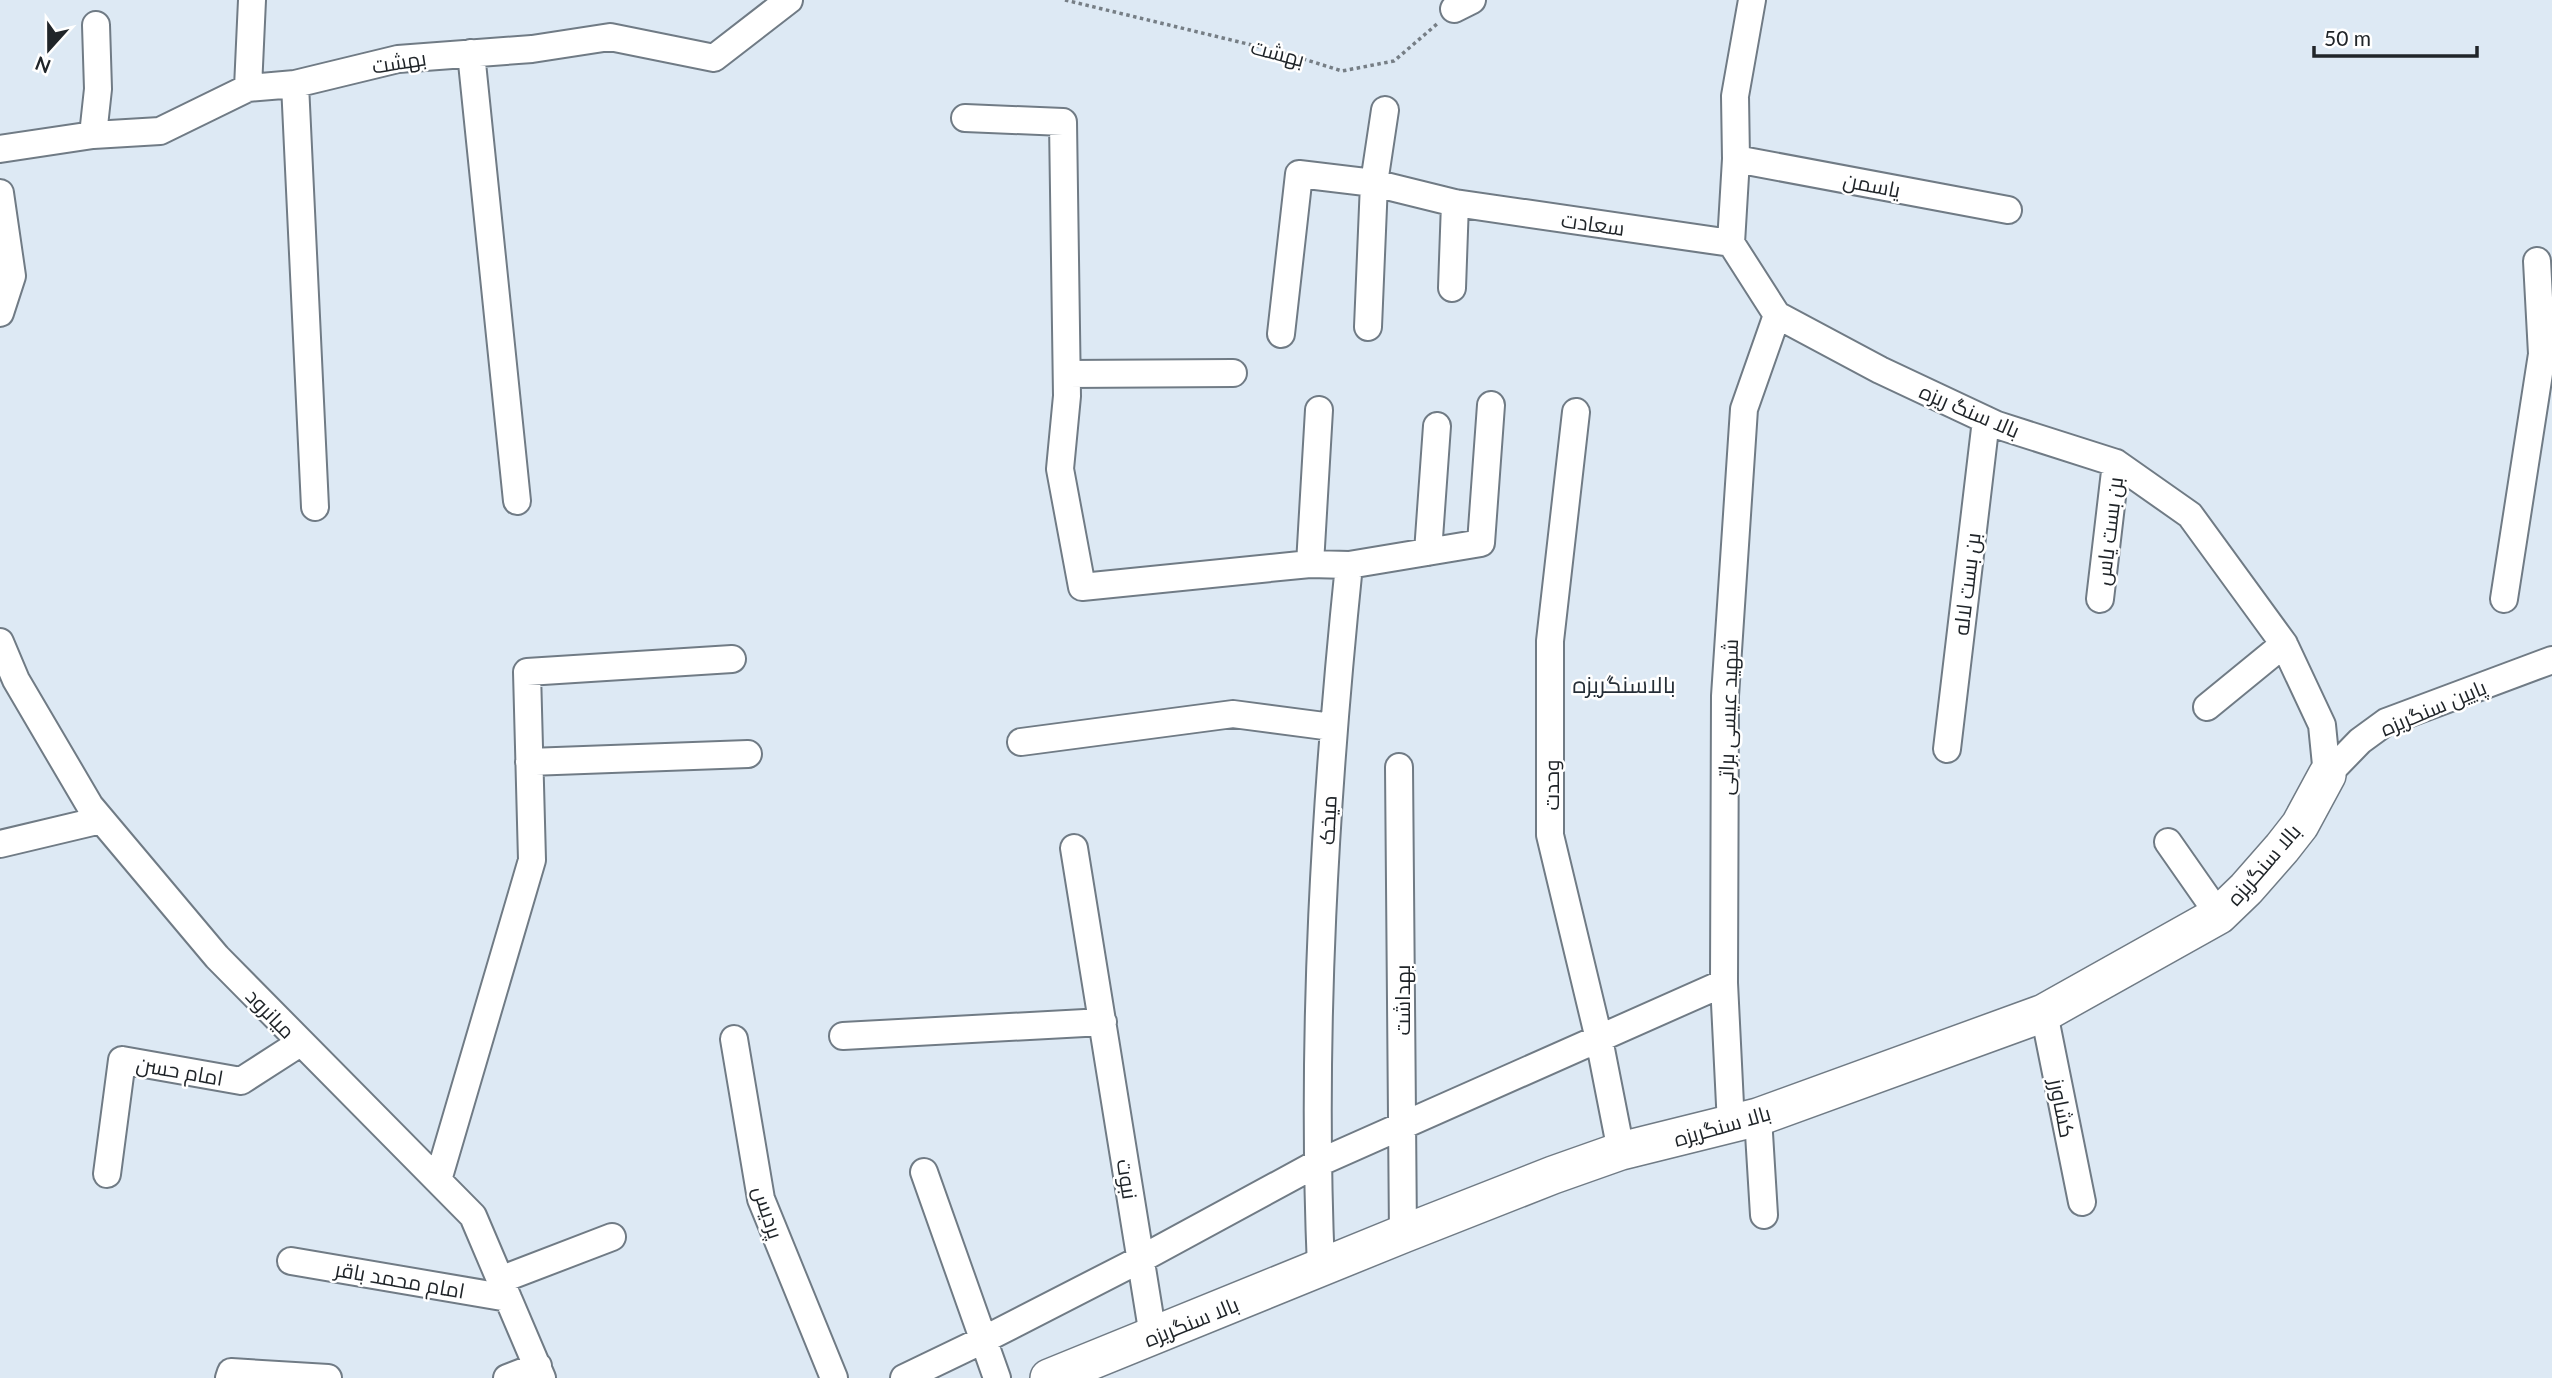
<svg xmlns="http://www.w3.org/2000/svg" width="2552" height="1378" font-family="Lato,Cairo,sans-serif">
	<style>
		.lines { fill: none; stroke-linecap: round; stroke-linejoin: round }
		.street-casing { stroke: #707b85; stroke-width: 30 }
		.secondary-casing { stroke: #707b85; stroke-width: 40 }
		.path { stroke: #767e85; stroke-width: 3.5; stroke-dasharray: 3.5 3.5; stroke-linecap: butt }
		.street { stroke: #fff; stroke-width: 26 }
		.secondary { stroke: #fff; stroke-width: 37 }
		.labels { text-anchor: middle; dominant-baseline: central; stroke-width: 5; stroke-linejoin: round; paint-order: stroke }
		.street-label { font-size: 21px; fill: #202529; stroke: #fff }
		.neighbourhood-label { font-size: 23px; fill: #252e37; stroke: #fff }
	</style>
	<rect width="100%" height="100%" fill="#dde9f4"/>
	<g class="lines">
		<g class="street-casing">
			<path id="street" d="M1752,0L1735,96L1736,159L1731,243L1777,315L1880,370L1997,425L2116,463L2190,515L2284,644L2322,725L2327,775
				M1454,9L1472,0
				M471,53L517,501
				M295,84L315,507
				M248,88L252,0
				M1385,110L1374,183L1455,203L1731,243
				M965,118L1063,122L1067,396L1060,469L1082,587L1310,564
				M93,135L98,89L96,25
				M0,149L93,135L160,131L248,88L295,84L398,59L532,49L610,37L714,58L789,0
				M1736,159L2008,210
				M0,193L12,276L0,313
				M1452,288L1455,203
				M1281,334L1299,174L1374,183L1368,327
				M1067,374L1233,373
				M1319,410L1310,564L1349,565C1325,798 1311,1033 1321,1268
				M1576,412L1550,641V835L1599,1039L1621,1151
				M1428,552L1437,426
				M1349,565L1481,543L1491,405
				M2100,599L2116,463
				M2504,599L2542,354L2537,261
				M0,642L16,680L90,806L217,957L473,1216L542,1378
				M2207,707L2284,644
				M1021,742L1233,714L1332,727
				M1947,749L1986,420
				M529,762L748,754
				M1399,767L1403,1234
				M2327,775L2360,741L2386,722L2552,660
				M2168,842L2219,915
				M0,844L101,820
				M1074,848L1153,1336
				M2044,1013L2082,1202
				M843,1036L1103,1022
				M734,1039L761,1199L834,1378
				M1758,1117L1764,1215
				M1731,1125L1724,983L1725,696L1744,409L1777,315
				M924,1172L997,1378
				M107,1174L122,1060L241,1081L300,1043
				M438,1180L532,860L527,672L732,659
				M291,1261L508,1298
				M500,1280L612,1237
				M229,1378L231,1372L328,1378
				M507,1378L538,1366
				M904,1378L983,1340L1141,1259L1316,1164L1724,983"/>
		</g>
		<g class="secondary-casing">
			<path id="secondary" d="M1049,1378L1403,1234L1553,1175L1621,1151L1758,1117L2044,1013L2219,915L2246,889L2282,848L2300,825L2327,775"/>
		</g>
		<path class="path" d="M1065,0L1281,52L1342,71L1394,61L1437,24"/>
		<use href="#street" class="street"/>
		<use href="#secondary" class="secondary"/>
	</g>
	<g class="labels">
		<g class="street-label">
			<text transform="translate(1278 52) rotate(15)">بهشت</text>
			<text transform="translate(399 61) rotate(-9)">بهشت</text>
			<text transform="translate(1872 184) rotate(11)">یاسمن</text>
			<text transform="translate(1593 223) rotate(8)">سعادت</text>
			<text transform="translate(1970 410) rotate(23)">بالا سنگ ریزه</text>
			<text transform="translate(2108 531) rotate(-83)">بن بست یاس</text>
			<text transform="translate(1966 584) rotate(-83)">بن بست لاله</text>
			<text transform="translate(2433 707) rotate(-23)">پایین سنگریزه</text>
			<text transform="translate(1727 717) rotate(-88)">شهید عیسی براتی</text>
			<text transform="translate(1550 785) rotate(-90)">وحدت</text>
			<text transform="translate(1327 820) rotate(-87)">میخک</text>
			<text transform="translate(2263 864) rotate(-49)">بالا سنگریزه</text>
			<text transform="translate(1401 1000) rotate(-90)">بهداشت</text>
			<text transform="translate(271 1013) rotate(46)">میانرود</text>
			<text transform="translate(180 1070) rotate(10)">امام حسن</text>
			<text transform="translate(2063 1108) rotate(79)">کشاورز</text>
			<text transform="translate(1722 1125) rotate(-16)">بالا سنگریزه</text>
			<text transform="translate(1128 1179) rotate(81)">نبوت</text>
			<text transform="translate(769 1212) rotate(72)">پردیس</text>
			<text transform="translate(400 1279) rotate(10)">امام محمد باقر</text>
			<text transform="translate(1191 1321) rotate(-22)">بالا سنگریزه</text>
		</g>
		<g class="neighbourhood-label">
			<text x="1624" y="684">بالاسنگریزه</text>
		</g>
	</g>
	<g transform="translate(49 49) rotate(201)" stroke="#ffffff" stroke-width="5" paint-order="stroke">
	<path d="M0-5L12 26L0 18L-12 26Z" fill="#202529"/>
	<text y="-10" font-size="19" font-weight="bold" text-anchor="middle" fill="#202529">N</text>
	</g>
	<path d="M2314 46v10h163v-10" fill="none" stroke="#202529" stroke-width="3.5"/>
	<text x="2324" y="46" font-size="21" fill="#202529" stroke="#ffffff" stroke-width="5" paint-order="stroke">50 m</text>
</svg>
